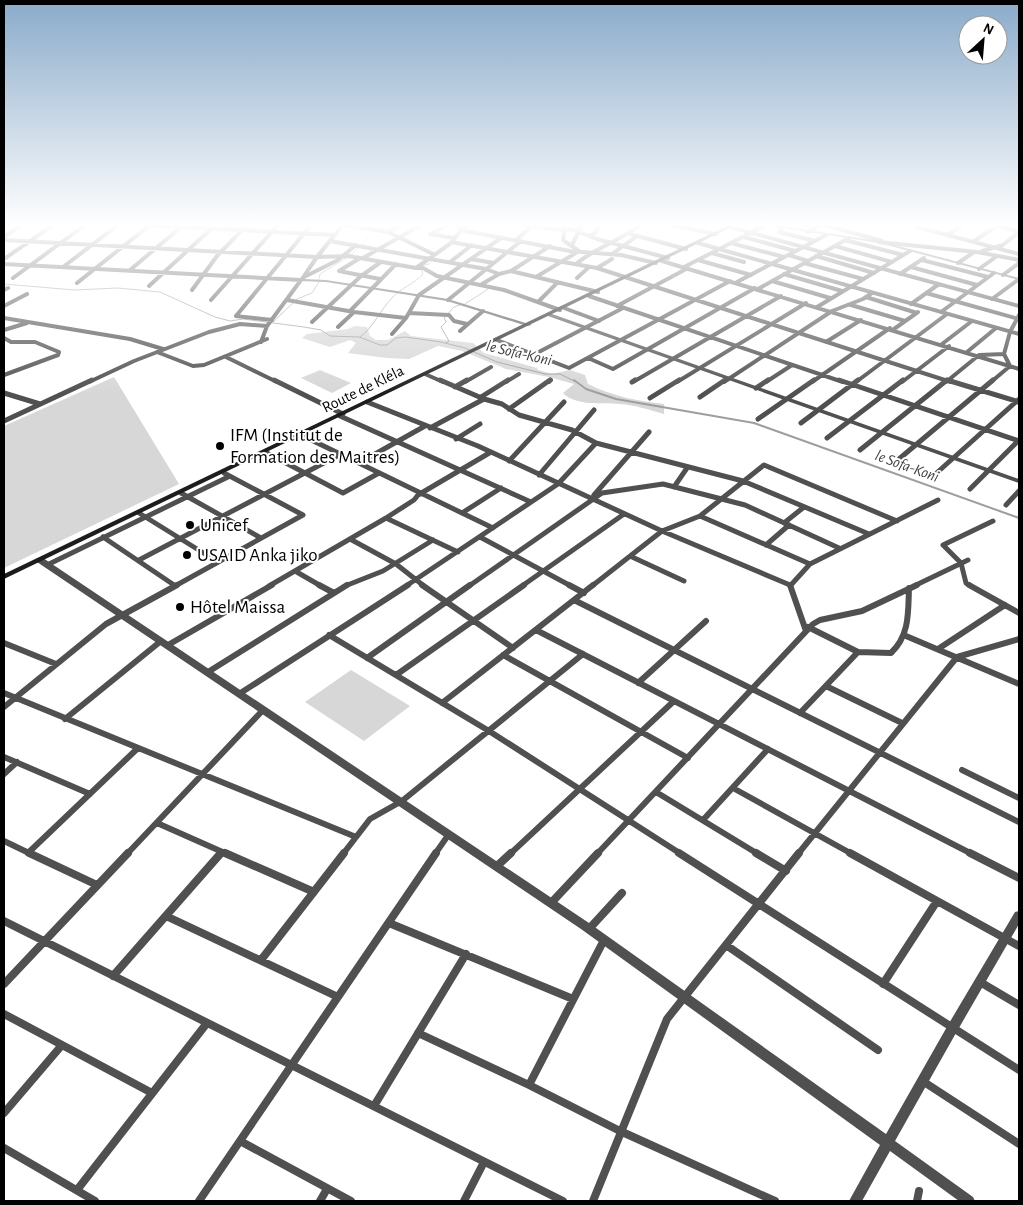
<svg xmlns="http://www.w3.org/2000/svg" width="1023" height="1205" font-family="'Alegreya Sans',sans-serif">
	<style>
		.green { fill: #d7d7d7 }
		.lines { fill: none; stroke-linecap: round; stroke-linejoin: round }
		.stream-far1 { stroke: #9e9e9e; stroke-width: 1 }
		.stream { stroke: #9e9e9e; stroke-width: 2 }
		.minor-far3 { stroke: #505050; stroke-width: 4 }
		.minor-far2 { stroke: #505050; stroke-width: 5 }
		.minor-far1 { stroke: #505050; stroke-width: 6 }
		.minor { stroke: #505050; stroke-width: 8 }
		.tertiary { fill: #505050; fill-rule: evenodd }
		.secondary { fill: #1d1d1d; fill-rule: evenodd }
		.poi-dot { fill: #000; stroke: #fff; stroke-width: 2 }
		.labels { text-anchor: middle; dominant-baseline: central; stroke-width: 4; stroke-linejoin: round; paint-order: stroke }
		.far-water-label { font-size: 16px; font-style: italic; fill: #3f3f3f; stroke: #fff }
		.far-street-label { font-size: 16px; fill: #000; stroke: #fff }
		.poi-label { font-size: 19px; fill: #000; stroke: #fff; text-anchor: start }
	</style>
	<rect width="100%" height="100%" fill="#fff"/>
	<path class="green" d="M355,326L367,327L370,336L376,340H388L405,331L411,336L473,343L484,353L537,368L538,370L552,374L570,370L585,375L588,384C612,396 637,401 664,404V414C650,410 635,405 620,404C602,402 577,407 563,393L574,384L549,377L506,369L462,351L438,346L409,359L387,358L348,353L356,343L350,340L330,347L302,338L307,334L348,329Z
		M320,370L351,383L332,393L301,378Z
		M114,377L179,484L4,568V426Z
		M351,670L410,706L364,741L305,702Z"/>
	<g class="lines">
		<path class="stream-far1" d="M351,255L369,237
			M421,266L429,264L432,260
			M319,279L320,274L348,257
			M4,284L74,290L118,288L160,292L215,317L230,321L243,319L304,327L321,330L330,336L359,337L380,345H387L396,338L405,337L441,342L465,348L497,362L545,374H560L576,382
			M465,304L488,289
			M273,322L297,299L312,293L319,282
			M360,337C374,327 380,310 392,298C401,288 414,284 423,274L421,269
			M446,343L449,341L441,327L446,322L444,318L454,307L460,305"/>
		<path class="stream" d="M574,380L586,389L616,399L754,423L1019,518"/>
		<path class="minor-far3" d="M146,225L335,235
			M346,225L388,232L433,254
			M448,225L430,234L454,238
			M453,225L463,229
			M524,225L564,230
			M672,225L716,234
			M784,225L779,232L815,241
			M825,225L882,241L879,242L977,252L1019,260
			M910,225L1019,254
			M996,225L1019,232
			M730,227L1019,306
			M564,229L574,230L597,239L668,258
			M461,230L570,251L621,255L656,263
			M388,232L400,225
			M808,232L820,225
			M630,234L686,249
			M948,235L962,225
			M589,236L595,233L600,225
			M4,237L21,225
			M744,237L795,251
			M4,240L317,257L349,256L416,268L451,243L461,230L469,225
			M516,240L533,225
			M845,240L903,255
			M330,241L486,269L499,274
			M974,241L998,225
			M451,242L597,268L951,382
			M698,243L1019,334
			M731,243L784,257
			M572,245L582,225
			M835,246L892,262
			M982,251L1003,245L1019,232
			M712,253L744,262
			M612,254L637,236
			M789,255L808,261
			M816,256L874,273
			M360,258L339,271L380,279
			M363,258L421,225
			M4,259L53,225
			M471,259L494,263
			M698,260L751,275
			M922,260L988,277
			M662,261L1019,369
			M450,262L472,245
			M804,263L863,279
			M958,263L974,252
			M4,264L301,280
			M576,264C596,247 620,241 640,225
			M63,267L118,225
			M684,267L766,225
			M911,267L977,285
			M416,268H423L437,276L504,290L560,310
			M597,268L612,259
			M979,269L997,256
			M130,270L181,227
			M511,271L598,292
			M784,274L842,291
			M900,274L924,258
			M1003,275L1019,263
			M304,277L338,260L356,245
			M536,277L579,251L563,240L565,227
			M13,278L85,225
			M577,278L589,267
			M772,281L830,298
			M737,282L826,235
			M77,283L150,225
			M482,284L499,274L511,271L550,246
			M149,286L211,229
			M758,289L849,238
			M4,290L8,288
			M192,290L217,256L247,225
			M926,293L1019,319
			M589,296L843,382
			M866,297L917,313
			M992,299L1019,279
			M211,300L278,225
			M287,300L354,312L406,318
			M448,300L521,241
			M538,302L558,282
			M911,304L939,284
			M851,305L905,321
			M4,306L27,294
			M617,306L688,268
			M817,307L910,251
			M564,308L599,321
			M350,311L396,264
			M941,312L994,273
			M409,313L449,315L454,321L467,324
			M236,316L311,225
			M236,316L272,320
			M4,318L130,339L163,349
			M312,322L361,276L381,262
			M338,327L354,312
			M894,329L918,312
			M4,330L27,323
			M460,331L483,311
			M392,334L406,318L419,295L501,238
			M4,338L11,342H35L59,352L58,355L4,375
			M497,340L569,368L730,281
			M261,342L267,326L301,280
			M826,342L861,320
			M942,344L972,321
			M157,352L193,366L204,365L267,339
			M967,352L996,328
			M533,355L623,308
			M226,357L277,382
			M588,358L613,369L755,288
			M425,374L443,382
			M89,382L134,361L209,332L240,324L267,326
			M465,382L491,367
			M506,382L519,374
			M549,382L551,380
			M633,382L781,296
			M677,382L806,303
			M724,382L832,311L863,299L872,293
			M766,382L792,365
			M812,382L890,328
			M856,382L947,314
			M902,382L949,346
			M946,382L979,355L1004,354
			M991,382L1010,366L1004,354L1010,332L1019,315"/>
		<path class="minor-far2" d="M274,380L343,414
			M440,380L484,399L502,404L519,415L572,430L596,443L743,481L869,534
			M839,380L1019,441
			M947,380L1019,402
			M632,382L635,380
			M455,387L467,380
			M756,388L768,380
			M4,393L40,404
			M481,397L508,380
			M700,397L725,380
			M650,398L679,380
			M367,402L478,446L662,531L790,585
			M509,409L550,380
			M340,416L531,502
			M758,419L814,380
			M4,421L92,380
			M801,423L858,380
			M430,428L484,399
			M301,435L493,528
			M827,438L903,380
			M456,439L480,424
			M860,450L947,380
			M265,452L343,493L379,473
			M509,461L564,402
			M359,463L425,426
			M893,464L993,380
			M224,473L303,515
			M539,475L594,410
			M931,478L1018,400
			M674,487L687,468
			M970,489L1019,440
			M181,493L261,538
			M594,495L649,432
			M1006,505L1019,491
			M139,513L218,562
			M462,513L501,488
			M386,518L458,552
			M784,523L804,507
			M103,537L174,585
			M480,537L571,586
			M350,539L396,564L424,586
			M766,545L789,525
			M630,556L684,581
			M139,560L341,454
			M810,564L700,516L764,465L897,521
			M47,565L230,476
			M295,571L321,586
			M175,586L303,515
			M269,586L386,518L414,500L418,495L491,452
			M345,586L383,571L433,540
			M406,586L558,484L596,443
			M469,586L602,493L663,484L745,505L839,548
			M522,586L624,514
			M592,586L662,531L700,516
			M790,586L810,564L938,500
			M914,586L968,560
			M971,586L966,583L961,563L943,545L993,521"/>
		<path class="minor-far1" d="M319,585L334,593
			M422,585L513,648
			M569,585L584,593
			M790,585L806,631
			M969,585L1019,613
			M574,600L1019,822
			M808,627L858,652L891,653C910,635 908,612 909,588
			M536,630L972,854
			M329,635L489,731L681,854
			M906,636L1019,684
			M4,643L56,664
			M168,645L272,585
			M938,649L1005,605
			M503,655L688,758
			M367,658L470,585
			M208,672L347,585
			M396,675L524,585
			M638,683L706,621
			M826,686L902,723
			M4,693L356,837
			M239,694L408,585
			M442,703L593,585
			M4,707L106,624L177,585
			M800,713L858,652
			M65,719L161,641
			M4,757L90,794
			M962,770L1019,798
			M4,774L17,762
			M733,788L852,854
			M656,792L758,854
			M703,820L768,749
			M157,823L227,854
			M4,841L31,854
			M28,853L138,748
			M127,854L263,710
			M220,854L222,852
			M343,854L370,819L402,801L583,654
			M435,854L449,834
			M510,854L674,701
			M597,854L813,624L820,620L862,611L917,585
			M798,854L957,657L1019,639"/>
		<path class="minor" d="M29,853L97,885
			M225,853L314,892
			M679,853L1019,1070
			M756,853L786,871
			M850,853L1019,946
			M970,853L1019,878
			M497,866L511,853
			M551,903L598,853
			M166,916L338,997
			M4,921L563,1201
			M389,923L573,999
			M589,929L622,893
			M726,945L878,1050
			M261,960L344,853
			M113,976L221,853
			M980,982L1019,1005
			M4,984L128,853
			M883,984L937,901
			M4,1014L152,1093
			M418,1033L529,1085L620,1131L775,1201
			M924,1082L1019,1144
			M529,1085L604,940
			M374,1106L466,954
			M4,1113L62,1045
			M240,1141L351,1201
			M4,1148L95,1201
			M77,1190L207,1023
			M199,1201L436,853
			M320,1201L327,1189
			M464,1201L484,1162
			M593,1201L667,1019L799,853
			M917,1201L919,1191"/>
		<path class="tertiary" d="M340,225H345L319,258L304,279L326,280L448,299L532,325L527,326L447,301L326,282L299,281V280L315,256Z
			M763,225H776L879,241L1019,278V280L879,243Z
			M548,314H552L1019,479V483L548,316Z
			M37,558H43L589,923L886,1134L948,1025L1015,912L1019,911V924L956,1033L895,1141L973,1197L975,1201H959L890,1151L862,1201H849L880,1145L581,929L37,562L36,560Z"/>
		<path class="secondary" d="M729,225H736L4,579V574Z"/>
	</g>
	<linearGradient id="sky" x2="0" y2="1"><stop stop-color="#8aabca"/><stop offset="0.57" stop-color="#fff"/><stop offset="1" stop-color="#fff" stop-opacity="0"/></linearGradient>
	<rect width="1023" height="394" fill="url(#sky)"/>
	<g class="poi-dot">
		<circle cx="220" cy="446" r="5"/>
		<circle cx="190" cy="525" r="5"/>
		<circle cx="187" cy="555" r="5"/>
		<circle cx="180" cy="607" r="5"/>
	</g>
	<g class="labels">
		<g class="far-water-label">
			<text transform="translate(519 353) rotate(13)">le Sofa-Koni</text>
			<text transform="translate(907 466) rotate(20)">le Sofa-Koni</text>
		</g>
		<g class="far-street-label">
			<text transform="translate(363 389) rotate(-26)">Route de Kléla</text>
		</g>
		<g class="poi-label">
			<text x="230" y="435">IFM (Institut de<tspan x="230" dy="22">Formation des Maitres)</tspan></text>
			<text x="200" y="525">Unicef</text>
			<text x="197" y="555">USAID Anka jiko</text>
			<text x="190" y="607">Hôtel Maissa</text>
		</g>
	</g>
	<rect width="1023" height="1205" fill="none" stroke="#000000" stroke-width="10"/>
	<g transform="translate(983 40) rotate(26)"><circle r="24" fill="#ffffff" stroke="#999999"/>
	<path d="M0-4L9 19L0 12L-9 19Z" fill="#000000"/>
	<text y="-8" font-size="14" font-weight="bold" text-anchor="middle" fill="#000000">N</text>
	</g>
</svg>
